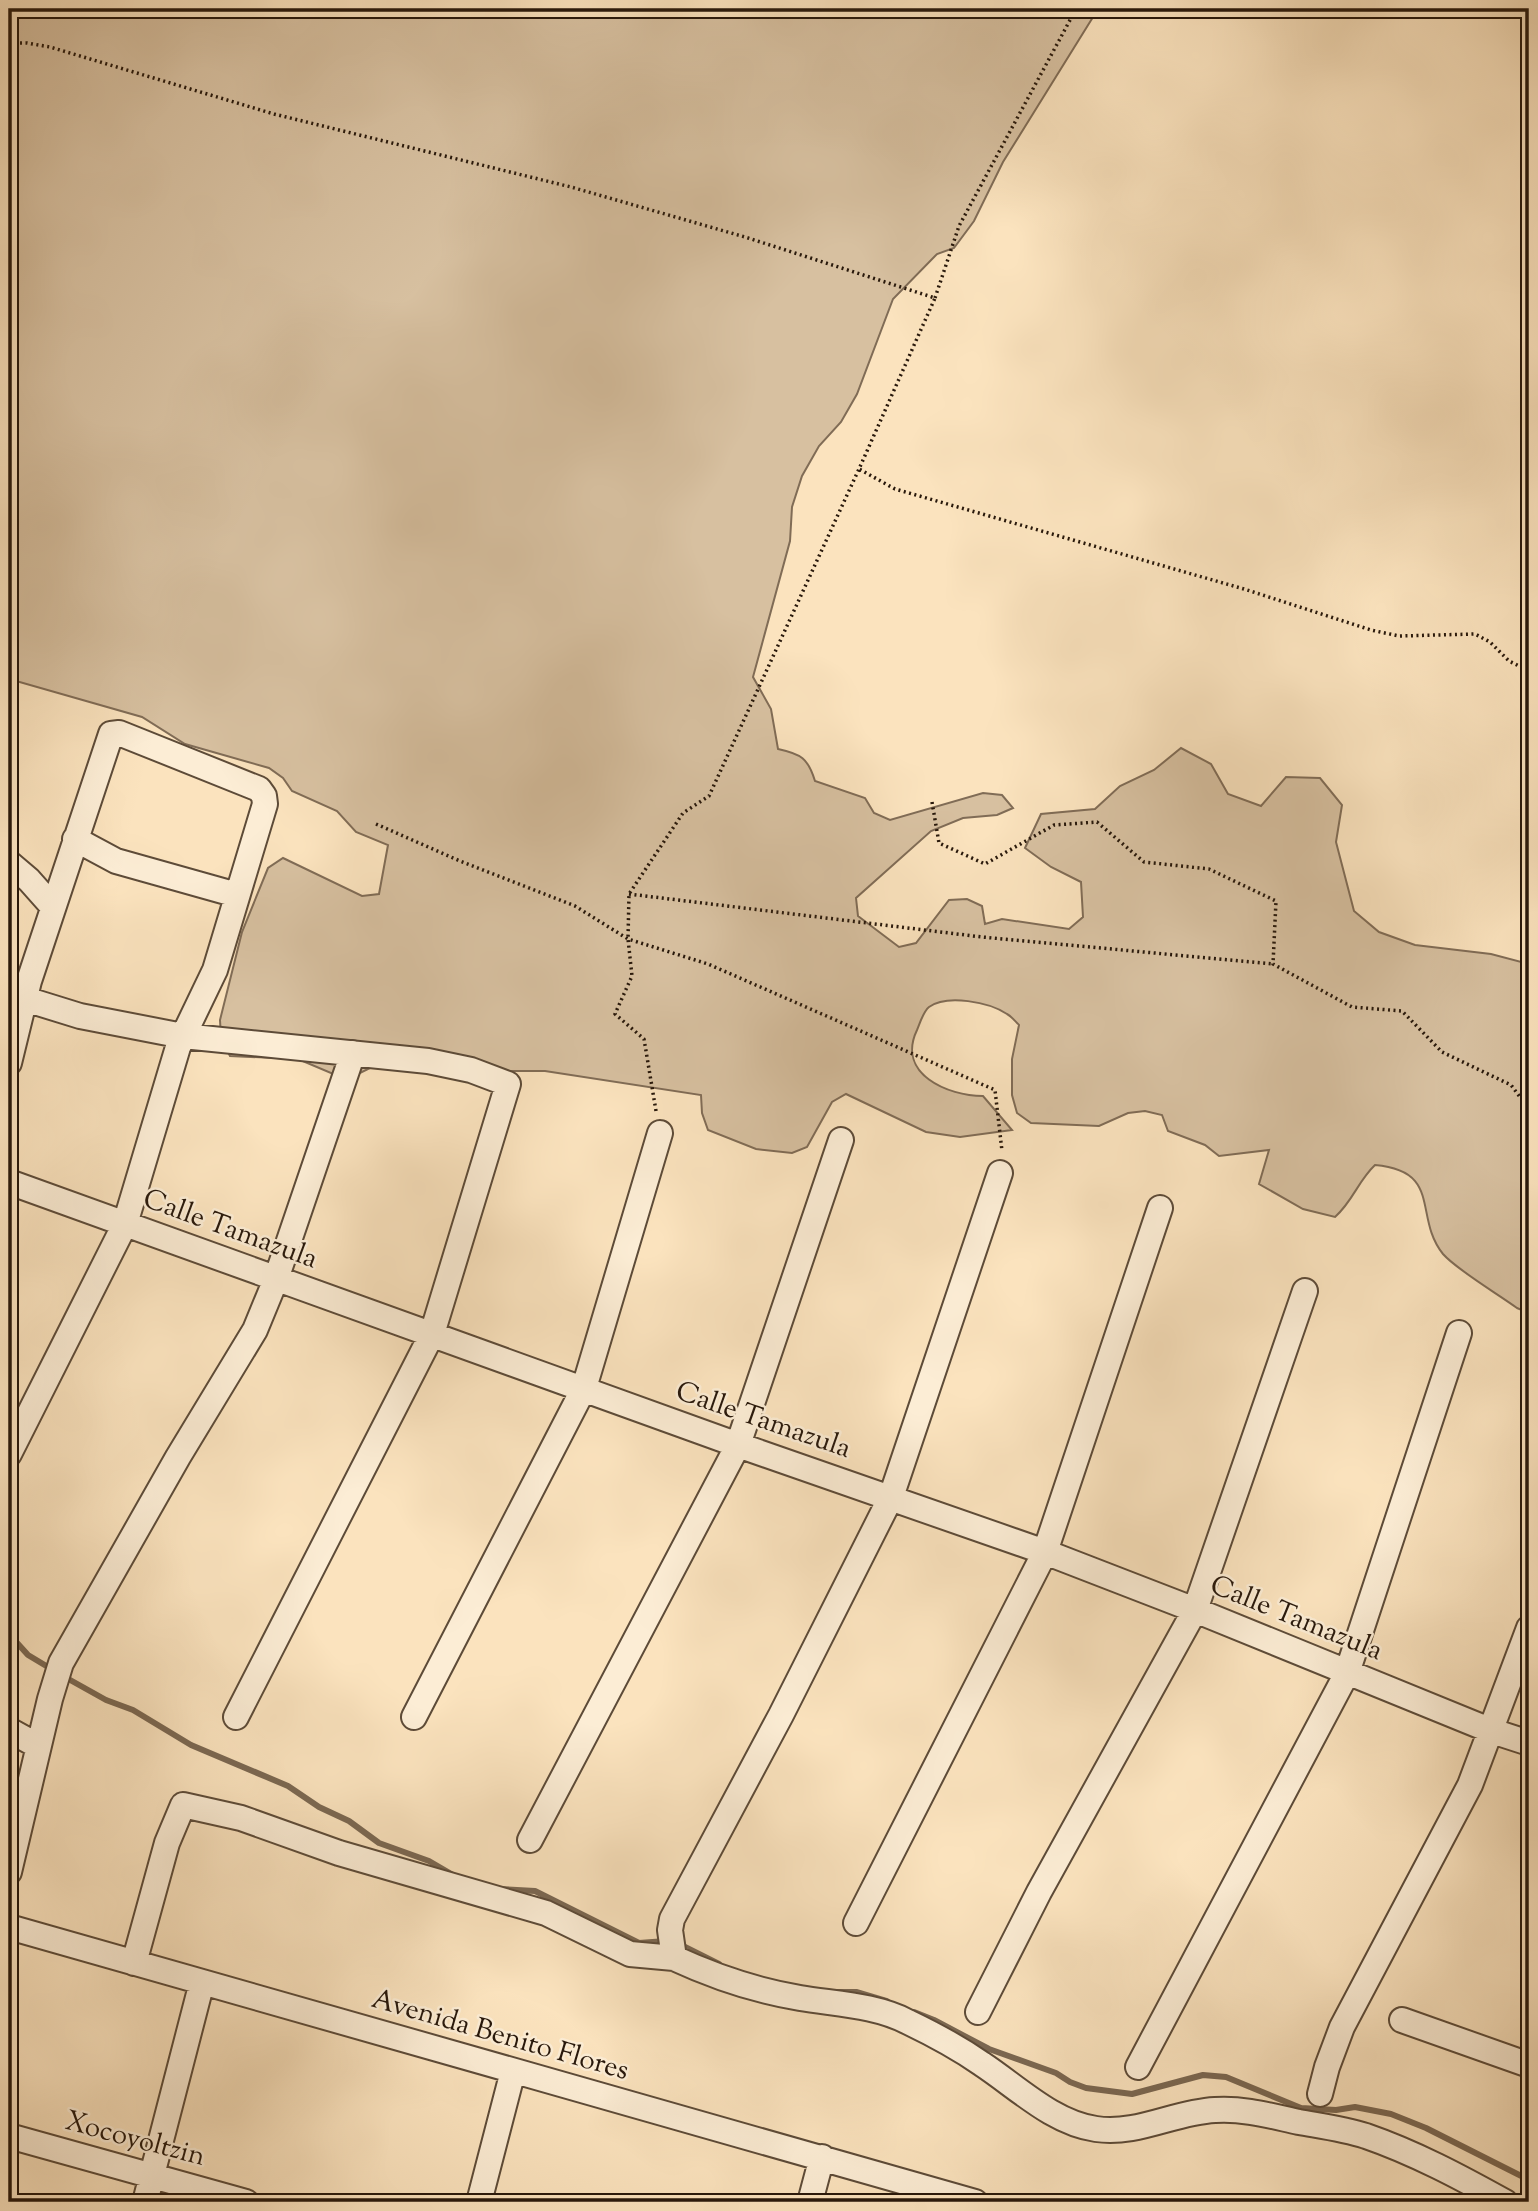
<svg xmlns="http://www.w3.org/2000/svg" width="1538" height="2211" font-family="'Sorts Mill Goudy',serif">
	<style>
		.green { fill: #d7c0a0; stroke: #806c56; stroke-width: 2 }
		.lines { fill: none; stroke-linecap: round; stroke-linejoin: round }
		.stream { stroke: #7b6852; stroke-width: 6 }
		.minor-casing { stroke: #5d4b38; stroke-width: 28 }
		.path { stroke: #28180b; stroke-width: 3.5; stroke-dasharray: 2 3.5; stroke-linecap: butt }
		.minor { stroke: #fcedd5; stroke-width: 24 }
		.labels { text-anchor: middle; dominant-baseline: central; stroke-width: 5; stroke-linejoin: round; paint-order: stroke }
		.street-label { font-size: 28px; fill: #28180b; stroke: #fcedd5 }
	</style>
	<rect width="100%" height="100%" fill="#fbe3be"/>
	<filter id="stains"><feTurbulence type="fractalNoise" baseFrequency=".00286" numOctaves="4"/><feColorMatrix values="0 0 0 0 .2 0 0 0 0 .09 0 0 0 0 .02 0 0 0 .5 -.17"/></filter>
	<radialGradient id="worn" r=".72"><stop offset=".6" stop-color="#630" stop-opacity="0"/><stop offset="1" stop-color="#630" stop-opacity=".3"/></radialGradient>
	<path class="green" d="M9,9H1098L1003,162L974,221L954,248L937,254L893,299L857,394L841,422L819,446L802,476L792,507L790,541L753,677L771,709L778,749C801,754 808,758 815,781L865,798L874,813L890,820L983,793L1002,795L1013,808L997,815L963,818L931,831L856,898L858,916L899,947L916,943L949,900L967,899L982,906L985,924L1002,919L1069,929L1083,917L1081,882L1051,867L1025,848L1041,814L1095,809L1120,786L1154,770L1181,748L1211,764L1228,794L1261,806L1286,777L1320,778L1342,805L1336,842L1354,911L1379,932L1415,945L1491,954L1529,964V1313L1517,1308C1498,1294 1457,1270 1443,1254C1413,1217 1443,1171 1375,1165C1358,1181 1353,1201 1335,1217L1303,1209L1259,1184L1269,1150L1219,1156L1205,1145L1168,1131L1162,1115L1145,1111L1128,1113L1099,1126L1031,1123L1017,1113L1012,1095V1059L1019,1025C1015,1021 1011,1016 1007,1014C989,1002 947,994 929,1007C923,1012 920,1023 917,1030C896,1074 948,1096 983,1096L1012,1130L960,1137L926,1132L846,1094L832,1102L807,1147L792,1153L756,1149L708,1130L702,1113L701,1095L545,1071H494L384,1061L354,1076H338L298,1059L230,1056L221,1038L220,1020L242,932L268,868L283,858L362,896L379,894L388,845L356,832L337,811L292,791L283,778L269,768L185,744L142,717L9,679Z"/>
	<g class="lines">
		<path class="stream" d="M9,1634L28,1655L53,1670
			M63,1676L106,1700L133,1710L191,1745L288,1786L319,1807L349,1821L379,1843L429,1861L453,1875
			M500,1889L535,1891L639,1943L666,1941
			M679,1944L719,1964
			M833,1992H857L887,2001
			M914,2012L934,2020L989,2049L1056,2073L1070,2082L1086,2088L1132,2094L1203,2075L1226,2077L1301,2108L1336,2110L1355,2107L1391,2114L1426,2128L1529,2180"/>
		<g class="minor-casing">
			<path id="minor" d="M75,839L116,861L237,895
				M9,863L29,880L53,907
				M9,994L80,1016L183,1036L428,1061L471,1070L508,1084L432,1334L236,1717
				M9,1063L29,981L111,734L119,733L259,789L264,796L265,804L215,970L178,1047L125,1224L9,1454
				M1000,1173L891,1497L781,1715L672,1919L670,1930L674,1958C713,1976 758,1991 800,1998C835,2004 876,2005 908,2022C933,2034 959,2048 982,2064C1017,2087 1053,2123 1096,2129C1138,2135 1174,2112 1215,2110C1244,2108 1271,2116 1299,2122C1321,2126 1344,2129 1366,2136C1415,2153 1460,2177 1505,2202
				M9,1182L738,1445L1045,1552L1195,1610L1492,1731L1529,1743
				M414,1717L584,1388L660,1133
				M9,1730L38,1746
				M530,1840L738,1445L841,1140
				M9,1872L50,1699L61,1663L178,1457L255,1330L276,1279L353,1053
				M856,1923L1045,1552L1160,1208
				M9,1927L975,2202
				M134,1963L167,1843L183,1805L241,1818L339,1853L546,1913L630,1954L674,1958
				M978,2012L1039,1892L1195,1610L1305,1291
				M1402,2020L1529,2065
				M1138,2067L1347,1673L1459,1333
				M1320,2094L1327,2067L1342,2027L1470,1785L1529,1628
				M9,2136L246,2202
				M145,2202L202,1982
				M479,2202L513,2071
				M810,2202L822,2157"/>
		</g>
		<path class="path" d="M9,43H27L50,47L274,114L571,187L745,237L935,298L859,469L895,489L1244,589L1371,630L1399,636L1475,634L1490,642L1509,661L1529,671
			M935,298L959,226L1076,9
			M932,802L939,843L985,864L1054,825L1097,822L1144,862L1209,869L1276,901L1273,964L1352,1007L1402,1011L1442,1052L1511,1085L1529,1109
			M376,824L460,861L575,906L628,939L708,964L995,1090L1002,1151
			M629,894L982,937L1273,964
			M656,1111L644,1039L615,1014L632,976L628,939L629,894L683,813L709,796L859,469"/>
		<use href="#minor" class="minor"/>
	</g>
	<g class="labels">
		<g class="street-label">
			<text transform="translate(230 1230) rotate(20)">Calle Tamazula</text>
			<text transform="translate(763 1421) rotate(19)">Calle Tamazula</text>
			<text transform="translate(1296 1619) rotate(22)">Calle Tamazula</text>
			<text transform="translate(500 2036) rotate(16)">Avenida Benito Flores</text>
			<text transform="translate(135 2140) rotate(15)">Xocoyoltzin</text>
		</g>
	</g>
	<rect width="1538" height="2211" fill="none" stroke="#fbe3be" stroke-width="35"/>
	<rect x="10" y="10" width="1517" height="2190" fill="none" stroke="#28180b" stroke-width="3.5"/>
	<rect x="18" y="18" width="1503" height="2176" fill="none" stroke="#28180b" stroke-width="2"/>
	<rect width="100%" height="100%" filter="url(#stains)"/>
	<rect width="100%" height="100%" fill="url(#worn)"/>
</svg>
